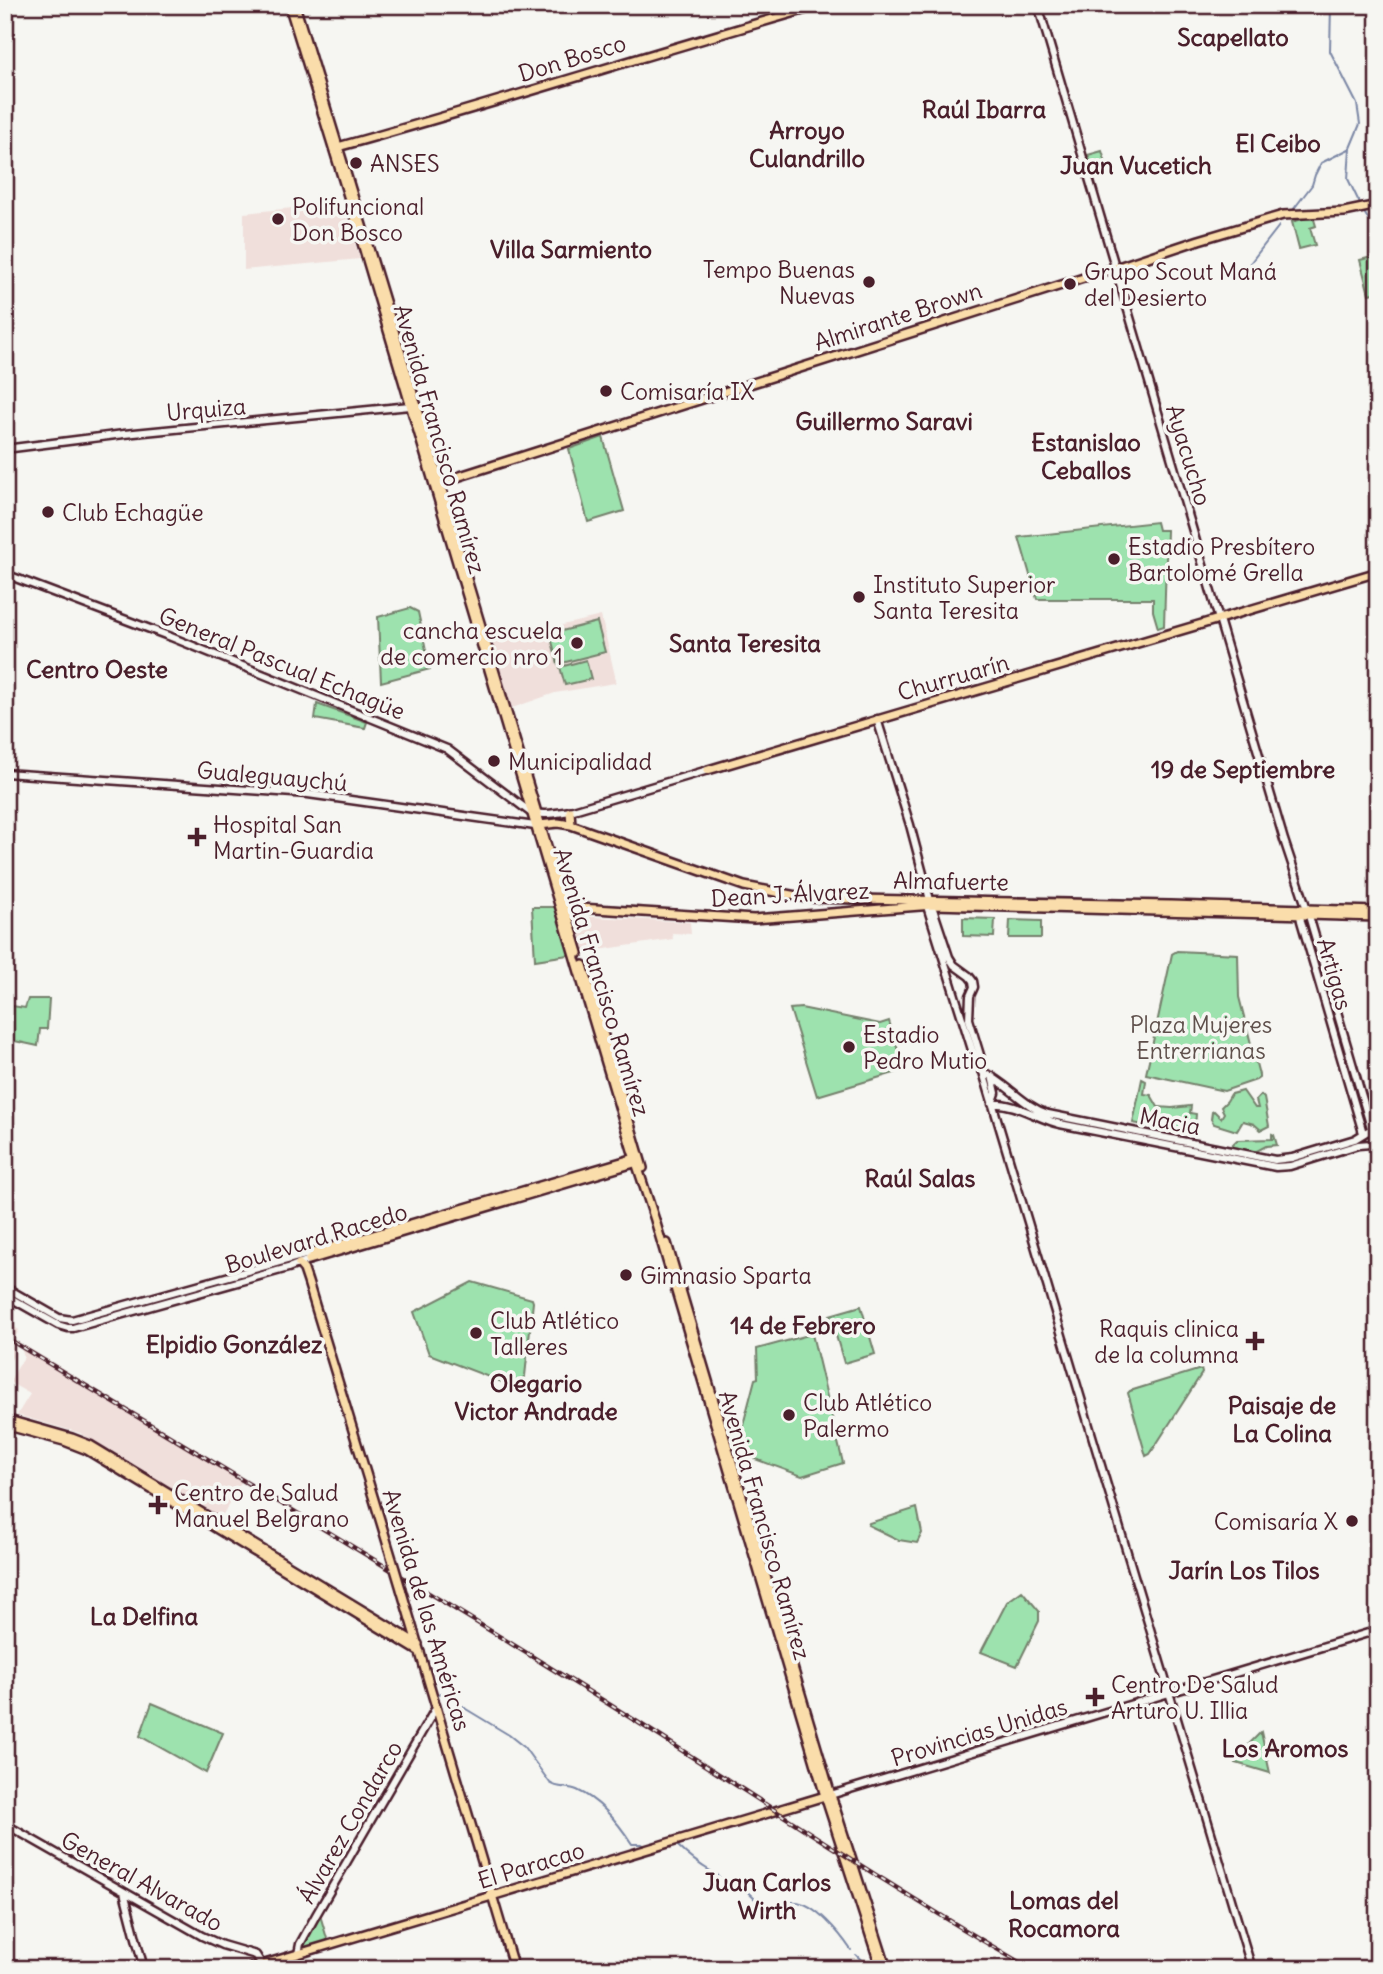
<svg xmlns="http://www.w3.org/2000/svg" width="1383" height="1974" font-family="Delius,sans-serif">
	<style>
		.built { fill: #f0dfdb }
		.green { fill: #9de2ae; stroke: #74806c; stroke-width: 2 }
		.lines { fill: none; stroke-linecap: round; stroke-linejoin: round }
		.stream { stroke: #7b87a5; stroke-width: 2 }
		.minor-casing { stroke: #4a1f2b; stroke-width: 11 }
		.major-casing { stroke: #4a1f2b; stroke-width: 12 }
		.minor { stroke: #f6f6f2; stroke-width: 6 }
		.major { stroke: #faddab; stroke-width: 7 }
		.rail-casing { stroke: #4a1f2b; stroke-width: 4.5 }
		.rail { stroke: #f6f6f2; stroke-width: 2; stroke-dasharray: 5; stroke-linecap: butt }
		.major-bridge-casing { stroke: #4a1f2b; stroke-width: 12; stroke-linecap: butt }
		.major-bridge { stroke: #faddab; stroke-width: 7 }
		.poi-dot { fill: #4a1f2b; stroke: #f6f6f2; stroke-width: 2.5 }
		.labels { text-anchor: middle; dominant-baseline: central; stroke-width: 7; stroke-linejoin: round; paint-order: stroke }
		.street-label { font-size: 23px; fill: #4a1f2b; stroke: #f6f6f2 }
		.poi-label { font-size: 23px; fill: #4a1f2b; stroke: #f6f6f2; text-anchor: start }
		.park-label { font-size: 23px; fill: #5f504c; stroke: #f6f6f2 }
		.neighbourhood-label { font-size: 24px; font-weight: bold; fill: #4a1f2b; stroke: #f6f6f2 }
	</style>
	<rect width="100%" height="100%" fill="#f6f6f2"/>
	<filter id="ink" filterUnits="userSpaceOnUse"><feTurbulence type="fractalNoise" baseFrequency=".0143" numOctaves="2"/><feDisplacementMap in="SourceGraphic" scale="14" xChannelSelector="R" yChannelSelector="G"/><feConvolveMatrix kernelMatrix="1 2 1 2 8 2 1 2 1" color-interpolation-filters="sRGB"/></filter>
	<g filter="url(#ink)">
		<path class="built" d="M342,203L360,259L244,270V213Z
			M601,616L616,680L615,683L555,693L512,708L491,642Z
			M575,916L690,922L691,934L672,933L673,939L585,952Z
			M5,1321L19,1330L12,1343L13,1356L5,1369Z
			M23,1345L243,1479L221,1518L80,1433L17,1415L30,1394L9,1382L24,1357L21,1348Z"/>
		<path class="green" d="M1102,151L1109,173L1095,177L1088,155Z
			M1313,216L1316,226L1310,228L1315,245L1299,249L1292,222Z
			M1372,257L1378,276V292L1369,294L1360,260Z
			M603,437L624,511L588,522L569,449Z
			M1156,522L1158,530H1167L1164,626L1158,628L1153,611V599H1037L1019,537Z
			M410,608L418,612L430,669L381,682L378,617Z
			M597,622L605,652L558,664L550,634Z
			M586,660L591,679L565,685L560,667Z
			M317,704L367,722L365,728L315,719Z
			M532,907H560L575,954L535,960Z
			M963,918L995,919L994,937L963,936Z
			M1010,920L1041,921V938H1009Z
			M1177,951L1238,954L1239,997L1259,1075V1078L1256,1080L1224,1091L1146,1074L1172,954Z
			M28,999H49L47,1029H40L38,1046L5,1039V1005L25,1008Z
			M801,1008L880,1024L889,1021L904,1070L817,1096L790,1009Z
			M1142,1079L1146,1081L1144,1094L1151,1095L1158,1107L1172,1108L1191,1106L1190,1113L1196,1114L1195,1127L1190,1134L1133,1123Z
			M1243,1091L1255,1108H1258L1256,1100L1261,1095L1264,1098L1269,1126L1261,1130L1254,1124L1243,1121L1237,1131L1214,1124L1211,1119L1212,1112L1214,1111L1221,1118L1224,1113L1221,1107L1227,1101L1231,1094Z
			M1272,1134L1274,1135L1277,1145L1266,1146L1255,1152L1231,1146L1237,1140L1272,1139Z
			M472,1282L532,1299L533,1302L525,1376L522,1379L507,1384L429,1354L414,1312Z
			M861,1306L875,1354L844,1363L830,1315Z
			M812,1334L843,1463L802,1476L736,1452L755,1379L758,1378L757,1349Z
			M1201,1369L1202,1373L1150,1454L1146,1456L1128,1393L1130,1391Z
			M917,1508L922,1533L917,1543L899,1540L868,1525L869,1523Z
			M1022,1591L1039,1611V1621L1017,1666L981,1652L1007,1602Z
			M152,1703L223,1733L206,1773L140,1736Z
			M1261,1732L1270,1773L1236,1763L1235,1758Z
			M320,1915L328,1942L304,1948L303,1944Z"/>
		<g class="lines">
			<path class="stream" d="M1331,5L1330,51L1357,104L1360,124L1350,148L1348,179L1361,206
				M1293,210L1312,185L1315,175L1321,163L1349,149
				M1363,211L1378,234
				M1244,271L1279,226
				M437,1694L444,1693L455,1699L466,1709L509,1735L524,1747L550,1783C558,1789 568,1786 577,1790C601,1801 618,1822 632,1844H642L645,1846
				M678,1846C689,1857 698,1864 712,1872C717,1874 720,1879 724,1882C731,1886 738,1887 745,1890C751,1894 755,1901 762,1904C773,1908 783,1903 794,1902C814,1901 841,1935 851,1950
				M856,1955L871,1969
				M1028,1964L1030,1962L1042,1969
				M1021,1969L1023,1967"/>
			<g class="minor-casing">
				<path id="minor" d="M1038,5L1284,840L1307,909L1372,1131
					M5,449L124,434L410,406
					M5,574L171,637L447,749L530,812C544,816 556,813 570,811L708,770
					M877,719L910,825L930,900L949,957L954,965L969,976L973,981L974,987L970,996L969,1019L980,1055L983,1072L1252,1969
					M5,773L308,794L535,826
					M929,902L927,906L973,1053L981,1070
					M1303,912L1300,915L1301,921L1363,1133
					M983,1072C1007,1083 1023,1106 1048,1114L1275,1160L1292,1158L1355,1139L1368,1131L1373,1133L1378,1149
					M992,1076L996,1093L992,1104
					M992,1104C1015,1102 1038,1119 1060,1124L1276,1167L1290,1166L1358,1145L1371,1144L1375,1140
					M5,1287L59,1318L72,1320L312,1253
					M5,1295L58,1325L68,1328H73L288,1268L309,1260
					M827,1796L1378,1630
					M5,1824L202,1936L222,1945L256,1955L262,1965
					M124,1892L144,1969
					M298,1954L300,1944L316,1915L434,1711L437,1709"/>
			</g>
			<g class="major-casing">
				<path id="major" d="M289,5L348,196L632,1150L655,1220L825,1796L881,1969
					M295,5L440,482L469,586L579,953
					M334,148C497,103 658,51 821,5
					M438,483L1115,268L1199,240L1283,215L1344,212L1378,205
					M708,770L1378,572
					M570,811L571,825
					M539,825L558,823L571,825L744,886L807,898L1170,905L1378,911
					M564,907L754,919L933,905L1378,917
					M583,965L643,1168
					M667,1243L831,1795L887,1969
					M312,1253L635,1158
					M309,1260L641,1161
					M299,1264L304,1270L308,1282L395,1569
					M5,1419L72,1438L90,1445L418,1644
					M5,1425L64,1441L87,1450L420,1652
					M401,1589L514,1969
					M248,1969L825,1796"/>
			</g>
			<use href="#minor" class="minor"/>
			<use href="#major" class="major"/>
			<g class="rail-casing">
				<path id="rail" d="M5,1337C214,1463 424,1588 631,1718C764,1802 894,1890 1031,1969"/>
			</g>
			<use href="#rail" class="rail"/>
			<g class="major-bridge-casing">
				<path id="major-bridge" d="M395,1569L401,1589"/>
			</g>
			<use href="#major-bridge" class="major-bridge"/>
		</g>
	</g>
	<g class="poi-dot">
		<circle cx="356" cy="163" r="7"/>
		<circle cx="278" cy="219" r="7"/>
		<circle cx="869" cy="282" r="7"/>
		<circle cx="1070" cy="284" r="7"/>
		<circle cx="606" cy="391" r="7"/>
		<circle cx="48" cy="512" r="7"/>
		<circle cx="1114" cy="559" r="7"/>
		<circle cx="859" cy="597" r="7"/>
		<circle cx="577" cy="643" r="7"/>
		<circle cx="494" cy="761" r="7"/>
		<path d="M193.5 826.5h7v7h7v7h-7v7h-7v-7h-7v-7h7z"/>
		<circle cx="849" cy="1047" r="7"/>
		<circle cx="626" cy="1275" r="7"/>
		<circle cx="476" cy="1333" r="7"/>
		<path d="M1251.5 1330.5h7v7h7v7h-7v7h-7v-7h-7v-7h7z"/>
		<circle cx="789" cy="1415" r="7"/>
		<path d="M154.5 1494.5h7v7h7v7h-7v7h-7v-7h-7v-7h7z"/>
		<circle cx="1352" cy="1521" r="7"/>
		<path d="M1091.5 1686.5h7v7h7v7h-7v7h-7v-7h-7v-7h7z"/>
	</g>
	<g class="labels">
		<g class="street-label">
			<text transform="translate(572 58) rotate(-17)">Don Bosco</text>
			<text transform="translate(898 316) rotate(-18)">Almirante Brown</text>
			<text transform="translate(206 409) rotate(-5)">Urquiza</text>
			<text transform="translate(440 439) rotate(74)">Avenida Francisco Ramírez</text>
			<text transform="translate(1189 455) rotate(73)">Ayacucho</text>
			<text transform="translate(282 663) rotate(22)">General Pascual Echagüe</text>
			<text transform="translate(953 677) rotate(-16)">Churruarín</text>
			<text transform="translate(272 776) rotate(5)">Gualeguaychú</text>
			<text transform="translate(951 881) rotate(1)">Almafuerte</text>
			<text transform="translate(790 894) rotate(-3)">Dean J. Álvarez</text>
			<text transform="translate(1335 974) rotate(74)">Artigas</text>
			<text transform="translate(602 982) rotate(73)">Avenida Francisco Ramírez</text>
			<text transform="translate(1170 1121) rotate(11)">Macia</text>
			<text transform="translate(316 1238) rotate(-17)">Boulevard Racedo</text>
			<text transform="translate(765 1525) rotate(74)">Avenida Francisco Ramírez</text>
			<text transform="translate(427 1610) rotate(73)">Avenida de las Américas</text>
			<text transform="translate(979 1732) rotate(-17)">Provincias Unidas</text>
			<text transform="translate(350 1822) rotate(-60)">Álvarez Condarco</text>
			<text transform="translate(531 1865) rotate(-17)">El Paracao</text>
			<text transform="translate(142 1881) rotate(29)">General Alvarado</text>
		</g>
		<g class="poi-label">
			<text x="370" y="163">ANSES</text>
			<text x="292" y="206">Polifuncional<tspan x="292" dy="26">Don Bosco</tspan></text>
			<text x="855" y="269" text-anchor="end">Tempo Buenas<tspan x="855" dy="26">Nuevas</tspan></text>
			<text x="1084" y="271">Grupo Scout Maná<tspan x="1084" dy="26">del Desierto</tspan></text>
			<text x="620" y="391">Comisaría IX</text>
			<text x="62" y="512">Club Echagüe</text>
			<text x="1128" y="546">Estadio Presbítero<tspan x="1128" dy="26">Bartolomé Grella</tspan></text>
			<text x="873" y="584">Instituto Superior<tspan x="873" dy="26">Santa Teresita</tspan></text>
			<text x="563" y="630" text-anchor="end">cancha escuela<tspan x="563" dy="26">de comercio nro 1</tspan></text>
			<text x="508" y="761">Municipalidad</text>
			<text x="213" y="824">Hospital San<tspan x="213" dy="26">Martin-Guardia</tspan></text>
			<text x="863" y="1034">Estadio<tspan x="863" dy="26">Pedro Mutio</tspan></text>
			<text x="640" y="1275">Gimnasio Sparta</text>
			<text x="490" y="1320">Club Atlético<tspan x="490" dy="26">Talleres</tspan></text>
			<text x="1239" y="1328" text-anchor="end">Raquis clinica<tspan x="1239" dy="26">de la columna</tspan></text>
			<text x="803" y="1402">Club Atlético<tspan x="803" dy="26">Palermo</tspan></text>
			<text x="174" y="1492">Centro de Salud<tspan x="174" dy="26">Manuel Belgrano</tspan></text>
			<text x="1338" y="1521" text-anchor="end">Comisaría X</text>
			<text x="1111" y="1684">Centro De Salud<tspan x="1111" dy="26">Arturo U. Illia</tspan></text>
		</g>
		<g class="park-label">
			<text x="1201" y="1024">Plaza Mujeres<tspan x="1201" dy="26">Entrerrianas</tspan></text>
		</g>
		<g class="neighbourhood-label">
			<text x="1233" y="37">Scapellato</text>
			<text x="984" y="109">Raúl Ibarra</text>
			<text x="807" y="130">Arroyo<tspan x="807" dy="28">Culandrillo</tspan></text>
			<text x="1278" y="143">El Ceibo</text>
			<text x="1136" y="165">Juan Vucetich</text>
			<text x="571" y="249">Villa Sarmiento</text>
			<text x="884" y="421">Guillermo Saravi</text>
			<text x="1086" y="442">Estanislao<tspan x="1086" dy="28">Ceballos</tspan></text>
			<text x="745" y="643">Santa Teresita</text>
			<text x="97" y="669">Centro Oeste</text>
			<text x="1243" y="769">19 de Septiembre</text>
			<text x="920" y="1178">Raúl Salas</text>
			<text x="803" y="1325">14 de Febrero</text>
			<text x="234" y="1344">Elpidio González</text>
			<text x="536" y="1383">Olegario<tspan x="536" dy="28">Victor Andrade</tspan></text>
			<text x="1282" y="1405">Paisaje de<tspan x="1282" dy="28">La Colina</tspan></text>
			<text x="1244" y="1570">Jarín Los Tilos</text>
			<text x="144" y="1616">La Delfina</text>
			<text x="1285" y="1748">Los Aromos</text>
			<text x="767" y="1882">Juan Carlos<tspan x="767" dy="28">Wirth</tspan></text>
			<text x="1064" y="1900">Lomas del<tspan x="1064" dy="28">Rocamora</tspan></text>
		</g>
	</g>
	<rect width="1383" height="1974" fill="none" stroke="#f6f6f2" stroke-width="28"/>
	<rect x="14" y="14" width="1355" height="1946" fill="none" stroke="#4a1f2b" stroke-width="2.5" filter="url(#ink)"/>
</svg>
